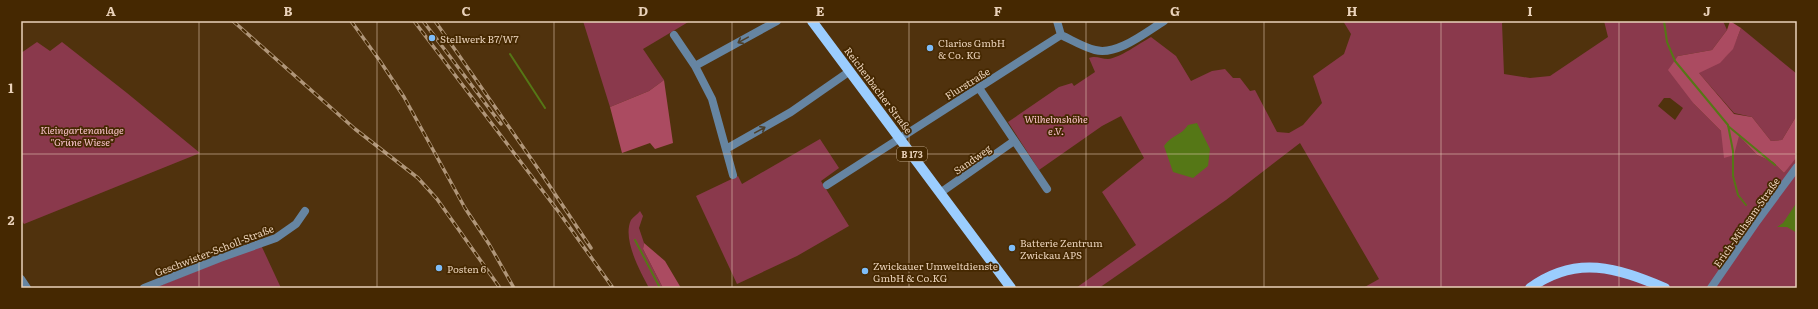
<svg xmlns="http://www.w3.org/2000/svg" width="1818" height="309" font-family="Literata,serif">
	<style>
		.green { fill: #8a394c; fill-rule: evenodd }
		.forest { fill: #ab4b61 }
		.water { fill: #557716 }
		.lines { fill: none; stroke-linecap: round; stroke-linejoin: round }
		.stream { stroke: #557716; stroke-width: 2 }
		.minor { stroke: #6685a2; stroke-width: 8 }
		.major { stroke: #9bcdfe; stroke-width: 10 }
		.rail-casing { stroke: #b09679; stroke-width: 3.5 }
		.rail { stroke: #452801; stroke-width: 2; stroke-dasharray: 6; stroke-linecap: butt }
		.oneway { stroke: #4d3f29 }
		.grid { fill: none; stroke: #ead2ba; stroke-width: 1; stroke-opacity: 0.55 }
		.poi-dot { fill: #7ebdf9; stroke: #452801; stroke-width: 1.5 }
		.labels { text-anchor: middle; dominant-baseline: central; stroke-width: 3.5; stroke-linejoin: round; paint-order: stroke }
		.shield { fill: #452801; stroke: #b89f82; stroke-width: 1 }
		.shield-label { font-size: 9px; font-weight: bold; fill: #ead2ba }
		.poi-label { font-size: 10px; fill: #ead2ba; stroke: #452801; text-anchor: start }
		.street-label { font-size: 10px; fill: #ead2ba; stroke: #452801 }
		.park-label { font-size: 10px; font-style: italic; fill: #f8c2ca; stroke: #452801 }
		.neatline { fill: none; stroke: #ead2ba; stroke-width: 1.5 }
		.grid-label { font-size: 13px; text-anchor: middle; font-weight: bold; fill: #ead2ba }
	</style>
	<rect width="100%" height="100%" fill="#50320d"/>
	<path class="green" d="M583,21H690L643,49L664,80L649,91L610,107Z
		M1343,21H1505L1502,23L1504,74L1530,78L1550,76L1608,37L1604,21H1723L1727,30L1712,50L1678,56L1694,104L1721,131L1739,136L1757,155L1773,162L1784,173L1797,151V288H1363L1379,279L1300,143L1226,200L1099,288H1076L1136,245L1102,192L1144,158L1121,116L1102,126L1039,170L1008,122L1059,87L1072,83L1074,86L1095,72L1089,58C1096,55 1101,59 1108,59C1120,58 1140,43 1151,37L1176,56L1191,81L1212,71L1225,69L1233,78H1240L1250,91L1255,90L1277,132L1289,133L1303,125L1322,103L1313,76L1344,54L1351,34ZM1664,98H1670L1683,108L1675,120L1658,106Z
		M1741,28L1797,74V115L1782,140L1771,141L1752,117L1734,113L1698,72C1726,60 1730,57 1741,28Z
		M37,42L50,51L62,42L127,93L200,153L24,224L21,220V53Z
		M820,139L839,168L821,181L849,226L797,256L737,284L696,196L738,176L742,184Z
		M640,211L643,216L639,228L644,243L643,249L663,288H649C640,271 622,239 631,220C633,217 638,214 640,211Z
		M261,245L281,288H154Z"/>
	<path class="forest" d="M1730,21L1741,28L1733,49L1720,63L1699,73L1734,114L1752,117L1771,141L1782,140L1797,115V151L1795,154L1796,158L1784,173L1773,162L1757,155L1739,136L1734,155L1724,158L1721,131L1694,104L1668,70L1678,56L1712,50L1727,30Z
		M664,80L673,143L655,149L650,143L622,153L610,107L649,91Z
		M644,243L665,261L681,288H663L643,249Z"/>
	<path class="water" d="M1197,123L1210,149L1208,166L1193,178L1173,172L1164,146C1171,135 1181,136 1188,125Z
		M1797,202V233L1787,227H1777L1783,223Z"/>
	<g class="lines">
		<path class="stream" d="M1664,21L1667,42L1675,61L1728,125L1733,151V176L1738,195L1746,205
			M510,54L545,108
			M1728,126L1775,165
			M635,240L660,288"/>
		<path class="minor" d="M1057,21L1061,35
			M674,35L695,66L712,99L733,175
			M695,66L777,21
			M979,88L1047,189
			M726,149L791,112L850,71
			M827,185L1061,35C1072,40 1083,47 1095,50C1117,56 1146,32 1164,21
			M940,193L1014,141
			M21,279L27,288
			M144,288L220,258L276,238L296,224L305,211
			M1711,288L1757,221L1797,167"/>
		<path class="major" d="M812,21L1011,288
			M1530,288C1577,254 1617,268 1665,288"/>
		<g class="rail-casing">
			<path id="rail" d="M233,21L355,129L418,178L437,199L500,288
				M351,21L380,61L404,97L465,208L489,244L514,288
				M414,21L558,211L613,288
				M423,21L501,124
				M435,21L539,170L591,248"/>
		</g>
		<use href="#rail" class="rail"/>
	</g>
	<defs><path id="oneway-shaft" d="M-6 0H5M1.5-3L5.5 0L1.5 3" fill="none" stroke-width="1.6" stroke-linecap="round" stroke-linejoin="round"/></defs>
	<g class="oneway">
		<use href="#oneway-shaft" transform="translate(743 40) rotate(151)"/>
		<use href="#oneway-shaft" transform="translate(760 130) rotate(-29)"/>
	</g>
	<path class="grid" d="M199,21V288M377,21V288M554,21V288M732,21V288M909,21V288M1086,21V288M1264,21V288M1441,21V288M1619,21V288M21,154H1797"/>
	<g class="poi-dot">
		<circle cx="432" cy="38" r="4"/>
		<circle cx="930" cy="48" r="4"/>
		<circle cx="1012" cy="248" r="4"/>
		<circle cx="439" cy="268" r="4"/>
		<circle cx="865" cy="271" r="4"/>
	</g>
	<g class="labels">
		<rect class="shield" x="897" y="147" width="30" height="14" rx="3"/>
		<g class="shield-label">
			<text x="912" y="154">B 173</text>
		</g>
		<g class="poi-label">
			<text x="440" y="38">Stellwerk B7/W7</text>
			<text x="938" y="42">Clarios GmbH<tspan x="938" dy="12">&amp; Co. KG</tspan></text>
			<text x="1020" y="242">Batterie Zentrum<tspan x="1020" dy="12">Zwickau APS</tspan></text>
			<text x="873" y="265">Zwickauer Umweltdienste<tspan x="873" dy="12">GmbH &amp; Co.KG</tspan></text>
			<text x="447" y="268">Posten 6</text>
		</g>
		<g class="street-label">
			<text transform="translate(967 83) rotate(-32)">Flurstraße</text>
			<text transform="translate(879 90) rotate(53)">Reichenbacher Straße</text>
			<text transform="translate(972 159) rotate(-35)">Sandweg</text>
			<text transform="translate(1746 222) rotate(-55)">Erich-Mühsam-Straße</text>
			<text transform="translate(214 250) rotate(-21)">Geschwister-Scholl-Straße</text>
		</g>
		<g class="park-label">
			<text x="1056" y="118">Wilhelmshöhe<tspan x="1056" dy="12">e.V.</tspan></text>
			<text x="82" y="129">Kleingartenanlage<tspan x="82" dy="12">"Grüne Wiese"</tspan></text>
		</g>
	</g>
	<rect width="1818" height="309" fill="none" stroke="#452801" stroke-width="44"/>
	<rect x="22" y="22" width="1774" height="265" class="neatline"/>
	<g class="grid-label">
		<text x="111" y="16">A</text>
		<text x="288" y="16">B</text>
		<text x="466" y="16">C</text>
		<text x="643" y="16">D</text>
		<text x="820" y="16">E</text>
		<text x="998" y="16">F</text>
		<text x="1175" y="16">G</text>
		<text x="1352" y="16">H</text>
		<text x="1530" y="16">I</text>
		<text x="1707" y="16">J</text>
		<text x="11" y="93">1</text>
		<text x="11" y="225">2</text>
	</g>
</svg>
